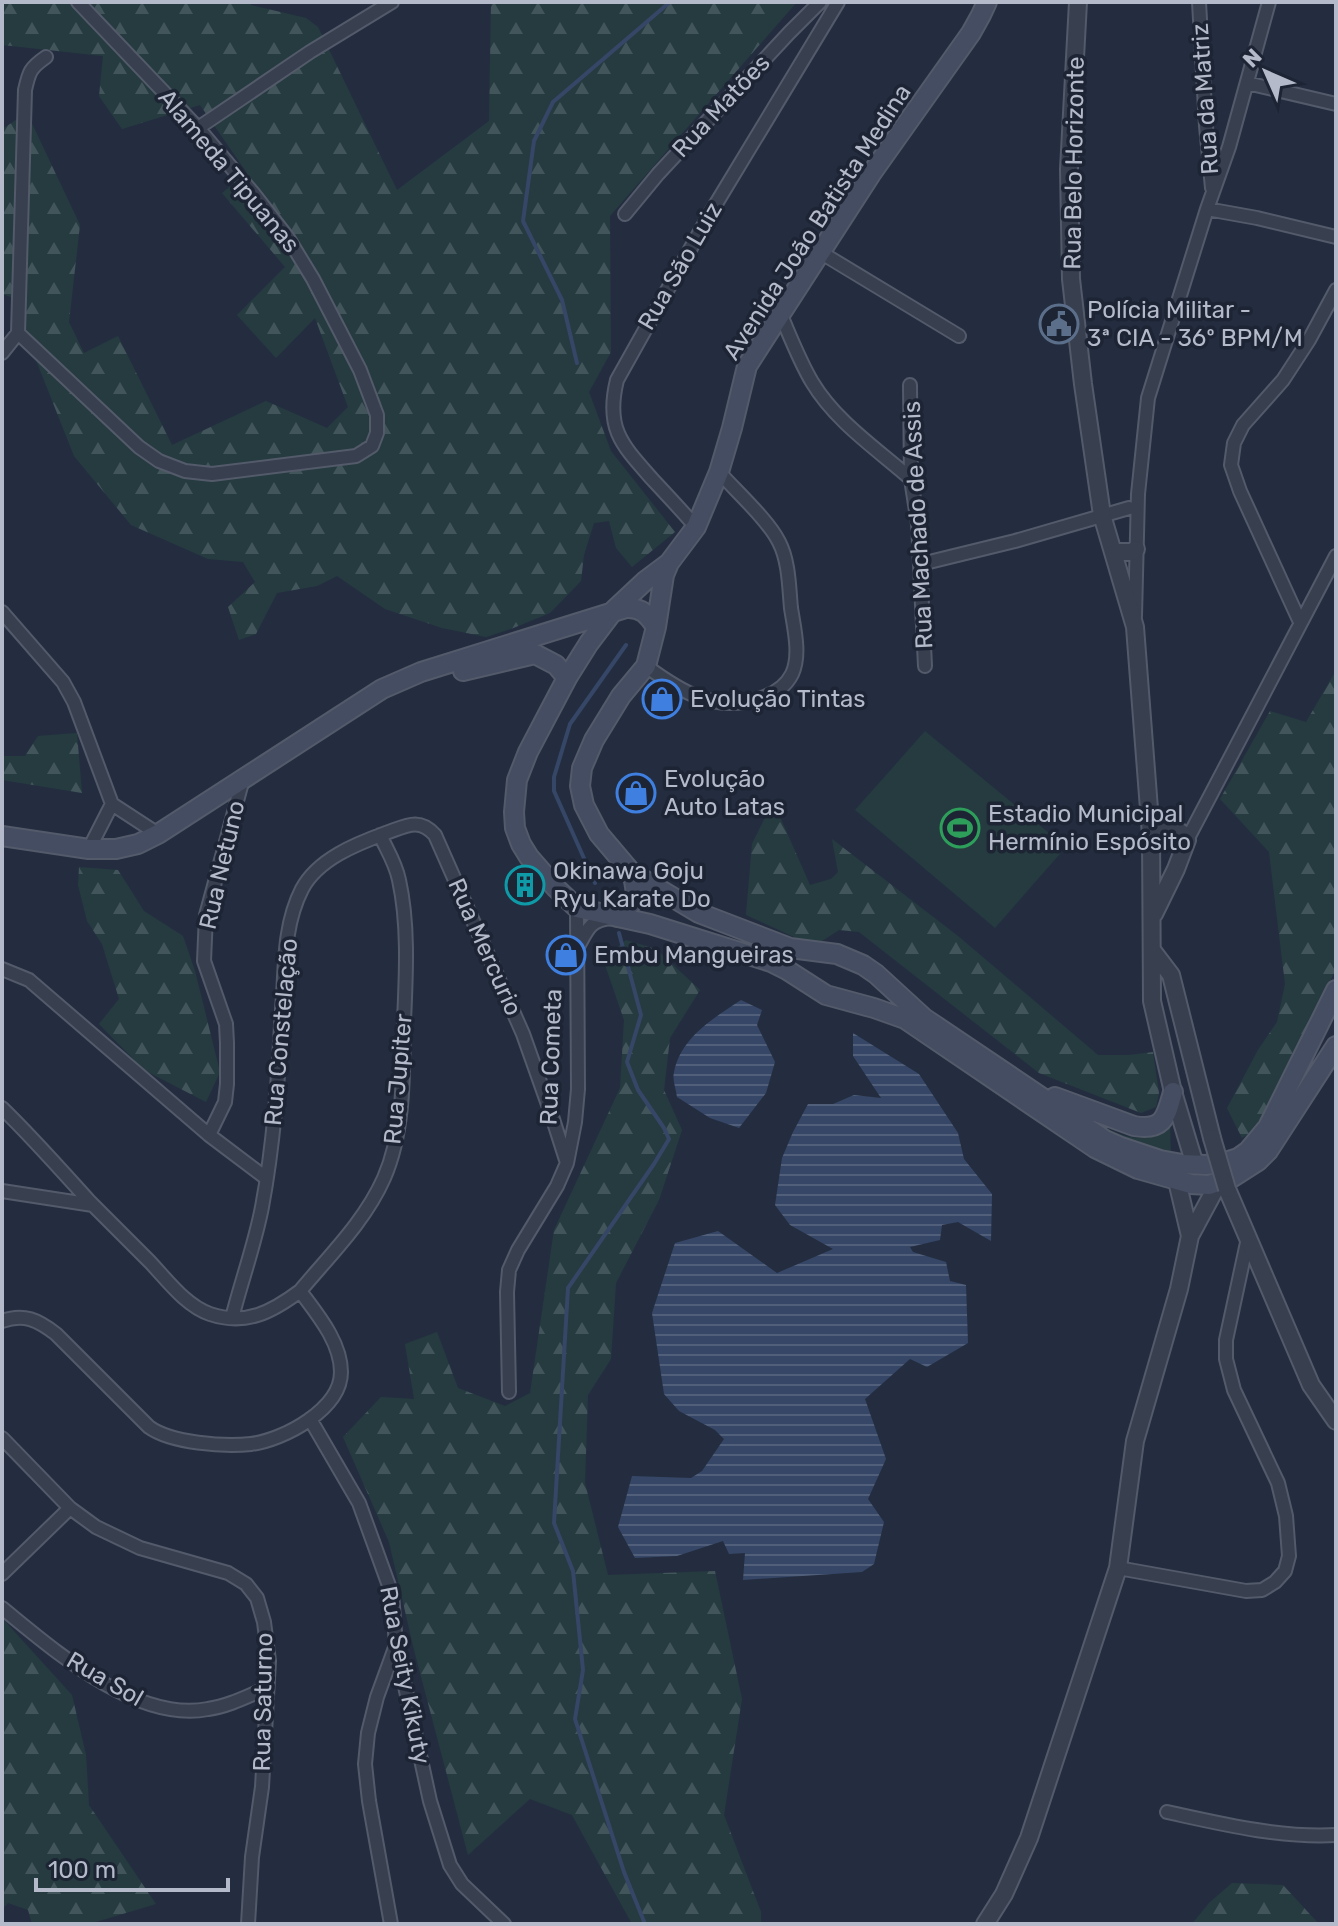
<svg xmlns="http://www.w3.org/2000/svg" width="1338" height="1926" font-family="Rubik,sans-serif">
	<style>
		.grass { fill: #253b40 }
		.forest { fill: url(#forest-firs) }
		.water { fill: url(#water-rules) }
		.lines { fill: none; stroke-linecap: round; stroke-linejoin: round }
		.stream { stroke: #364667; stroke-width: 4 }
		.minor-casing { stroke: #535a6a; stroke-width: 16 }
		.tertiary-casing { stroke: #535a6a; stroke-width: 20 }
		.secondary-casing { stroke: #535a6a; stroke-width: 22 }
		.minor { stroke: #383f4f; stroke-width: 12 }
		.tertiary { stroke: #383f4f; stroke-width: 16 }
		.secondary { stroke: #454d62; stroke-width: 18 }
		.tertiary-bridge-casing { stroke: #535a6a; stroke-width: 20; stroke-linecap: butt }
		.tertiary-bridge { stroke: #383f4f; stroke-width: 16 }
		.labels { text-anchor: middle; dominant-baseline: central; stroke-width: 7; stroke-linejoin: round; paint-order: stroke }
		.street-label { font-size: 24px; fill: #b4baca; stroke: #1d2434 }
		.poi-label { font-size: 24px; fill: #b4baca; stroke: #1d2434; text-anchor: start }
	</style>
	<defs>
		<pattern id="forest-firs" width="22" height="20" patternUnits="userSpaceOnUse" patternTransform="scale(2)"><rect width="22" height="20" fill="#253b40"/><path d="M5 1l3.5 6h-7zM16 11l3.5 6h-7z" fill="#42555a"/></pattern>
		<pattern id="water-rules" width="6" height="5" patternUnits="userSpaceOnUse" patternTransform="scale(2)"><rect width="6" height="5" fill="#364667"/><path d="M0 2.5h6" fill="none" stroke="#515f7b"/></pattern>
	</defs>
	<rect width="100%" height="100%" fill="#232d3f"/>
	<path class="grass" d="M925,731L1066,847L995,928L855,810Z
		M1090,1118C1109,1130 1133,1145 1156,1134C1161,1131 1166,1124 1170,1120L1171,1154L1123,1140Z"/>
	<path class="forest" d="M2,2H251V5L306,18L318,27L397,190L489,121L491,2H797L610,216L611,352L589,392L611,451L675,532L632,567L616,548L609,521L594,523L584,555L581,581L550,613L511,629L486,637L442,628L385,609L337,576L317,586L277,593L256,634L239,640L228,607L255,582L243,562L208,559L131,525L74,456L11,297L2,294V129L27,113L80,225L69,322L84,353L118,336L172,445L266,401L327,428L348,407L315,318L276,358L237,315L285,267L222,193L247,173L200,105L122,129L99,96L103,56L2,45Z
		M1334,674L1336,675V969L1261,1126L1242,1138L1227,1108L1258,1050L1277,1022L1285,984L1269,852L1220,799L1270,711L1306,722Z
		M77,733L82,793L2,780V756H25L38,736Z
		M773,801L810,885L831,879L838,872L832,839L958,936L1098,1055H1129L1153,1052L1159,1093L1156,1107L1141,1113L1039,1073L859,932L839,930L819,943L796,938L746,915L752,844Z
		M79,867L118,870L144,911L183,936L195,971L220,1072L206,1102L144,1070L99,1024L119,999L102,944L87,921L78,885Z
		M626,940L656,949L700,990L670,1038L664,1090L682,1130L659,1200L616,1283L611,1359L588,1395L585,1483L608,1575L715,1571L742,1699L724,1815L761,1912V1924H632L572,1815L530,1799L468,1855L414,1650L389,1542L343,1437L381,1397L414,1399L405,1344L437,1332L458,1388L505,1406L530,1393L554,1230L620,1088L624,1020L603,959Z
		M2,1618L72,1695L86,1755L89,1805L156,1904L89,1924H32L28,1910L8,1903L2,1909Z
		M1232,1883L1283,1885L1319,1924H1192L1209,1903Z"/>
	<path class="water" d="M741,1000L762,1010L757,1025L775,1062L766,1093L739,1128L710,1118L677,1097C676,1089 672,1079 674,1072C681,1037 714,1018 741,1000Z
		M853,1033L919,1074L958,1133L964,1159L992,1194L991,1241L958,1222L942,1225L940,1240L910,1247L913,1252L946,1262L950,1281L966,1285L968,1343L927,1367L910,1359L865,1399L886,1459L868,1499L884,1522L874,1564L862,1572L743,1580L745,1553L729,1554L723,1541L677,1556L635,1558L618,1527L632,1476L691,1478L702,1471L724,1439L715,1430L679,1411L664,1394L652,1313L675,1243L718,1231L777,1273L833,1249L790,1225L775,1205L782,1158L793,1132L808,1104H833L854,1095L881,1098L853,1056Z"/>
	<g class="lines">
		<path class="stream" d="M577,363L562,300L523,221L534,141L553,102L670,2
			M595,883L554,791V777L570,724L626,645
			M619,933L641,1015L627,1062L638,1090L664,1128L669,1139L654,1164L568,1288L554,1523L573,1571L583,1670L575,1719L624,1872L645,1924"/>
		<g class="minor-casing">
			<path id="minor" d="M1199,2L1206,126L1212,188
				M1247,83L1336,104
				M198,128L310,52L392,2
				M1207,209L1257,218L1336,237
				M625,214L658,174L789,33L820,2
				M820,252L959,336
				M780,313C790,336 799,360 812,382C836,422 877,449 911,479
				M18,333L25,90C29,72 30,68 46,57
				M2,353L18,333L139,447L159,461L185,471L212,474L356,456L372,446L377,433V415L360,370L313,279L288,238L253,193L198,128L78,2
				M910,385L911,479L918,524L925,666
				M696,527C682,511 668,496 653,480C622,445 605,429 617,380L711,212L838,2
				M921,564L1015,541L1129,508
				M2,612L63,682L74,702L112,804L158,834
				M1135,616L1138,494L1148,398L1207,209L1229,147L1269,2
				M1300,622L1240,491L1231,465L1234,443L1243,425L1283,380L1309,340L1336,290
				M646,666C681,692 714,712 758,699C772,695 785,688 792,674C801,655 794,628 791,608C789,587 789,561 779,542C768,520 736,491 719,472
				M1187,840L1336,556
				M89,849L112,804
				M579,945C588,928 591,920 611,918
				M2,969L29,980L209,1135L266,1178
				M2,1108C33,1138 61,1170 90,1202C110,1222 130,1242 150,1262C167,1280 186,1306 210,1314C246,1326 272,1312 300,1291C330,1255 365,1221 384,1178C405,1130 403,1072 404,1021C406,976 409,925 399,880C396,864 387,850 380,835
				M209,1135L225,1102L227,1084V1043L226,1024L204,961L206,915L243,779
				M2,1191L93,1205
				M232,1318C241,1282 255,1244 262,1207C268,1175 272,1143 275,1111C279,1072 280,1034 283,996C285,960 285,922 302,889C318,859 356,844 386,833C406,826 419,817 435,835L523,1034L551,1113L567,1163
				M2,1321C24,1313 38,1320 56,1334L149,1427C171,1443 224,1447 251,1444C284,1440 341,1409 341,1372C341,1342 317,1314 300,1291
				M509,1392L507,1292L509,1270L518,1250L557,1186L567,1163L575,1122L578,1089L577,908
				M310,1419L359,1503L392,1594L396,1645L430,1801L450,1865L462,1884L504,1924
				M2,1438L70,1508L96,1527L140,1548L228,1573L246,1584L257,1598L264,1622L269,1661L262,1787L252,1857L248,1924
				M1118,1568L1246,1591L1262,1590L1275,1582L1285,1571L1289,1556L1286,1516L1278,1483L1234,1390L1226,1359V1340L1248,1238
				M2,1574L70,1508
				M2,1608C55,1651 136,1723 208,1709C229,1706 248,1696 267,1688
				M1167,1812C1222,1824 1279,1838 1336,1835
				M391,1924L369,1801L365,1764L368,1733L377,1697L396,1645"/>
		</g>
		<g class="tertiary-casing">
			<path id="tertiary" d="M1078,2L1069,169L1071,279L1083,384L1102,515L1135,627L1151,835L1152,1001L1173,1092L1195,1165
				M1114,552H1133L1136,549
				M1151,835C1164,829 1179,825 1187,840L1176,869L1154,914
				M1152,950L1171,975L1212,1138
				M1177,1181L1190,1236
				M1227,1189L1311,1385L1336,1421
				M985,1924L1004,1894L1029,1838L1118,1568L1135,1441L1179,1289L1190,1236L1219,1182"/>
		</g>
		<g class="secondary-casing">
			<path id="secondary" d="M987,2L981,15L971,33L871,174L747,366L732,428L719,472L696,527L669,563L645,581L614,610L589,643L567,678L548,714L528,752L517,780L514,812L515,828L521,844L529,857L556,888L577,908L650,924L771,962L787,970L826,995L874,1008L905,1019L1095,1148L1138,1169L1191,1184L1209,1185L1233,1177L1258,1161L1268,1151L1336,1046
				M669,563L664,575L656,627L646,666L621,696L594,740L582,768L580,786L584,805L599,834L632,873L699,913L790,948L837,954L863,965L876,974L924,1018L1105,1140L1121,1147L1160,1160L1182,1164L1206,1165L1222,1163L1238,1158L1248,1151L1268,1127L1336,990
				M463,671L535,654L556,665L567,678
				M2,836L89,849H116L138,844L158,834L382,689L421,672L626,608C642,607 648,615 656,627
				M617,917C636,901 639,898 632,873
				M1055,1097L1134,1126C1164,1131 1166,1117 1173,1092"/>
		</g>
		<use href="#minor" class="minor"/>
		<use href="#tertiary" class="tertiary"/>
		<use href="#secondary" class="secondary"/>
		<g class="tertiary-bridge-casing">
			<path id="tertiary-bridge" d="M1212,1138L1227,1189"/>
		</g>
		<use href="#tertiary-bridge" class="tertiary-bridge"/>
	</g>
	<defs>
		<g id="civic-ring" transform="scale(2)"><circle r="9.5" fill="#1d2434" stroke="#5c6f8a" stroke-width="1.5"/><path d="M-.6-6.5H3V-4.5H.6V-3L4-1V1h2V6H-6V1h2V-1L-.6-3ZM-1.2 2.5V6h2.4V2.5Z" fill="#5c6f8a"/></g>
		<g id="shop-ring" transform="scale(2)"><circle r="9.5" fill="#1d2434" stroke="#3f7fe0" stroke-width="1.5"/><path d="M-5-2.5h2.3a2.7 3.5 0 0 1 5.4 0H5L5.5 6h-11ZM-1.5-2.5h3a1.5 2.3 0 0 0-3 0Z" fill="#3f7fe0"/></g>
		<g id="stadium-ring" transform="scale(2)"><circle r="9.5" fill="#1d2434" stroke="#2e9e5b" stroke-width="1.5"/><path d="M0-5a6.5 5 0 1 0 0 10a6.5 5 0 1 0 0-10ZM-3.5-1.8h7v3.6h-7Z" fill="#2e9e5b"/></g>
		<g id="building-ring" transform="scale(2)"><circle r="9.5" fill="#1d2434" stroke="#0f9aa8" stroke-width="1.5"/><path d="M-4-6H4V6H1V3H-1V6H-4ZM-2.5-4.3h1.7v1.8h-1.7ZM.8-4.3h1.7v1.8H.8ZM-2.5-1h1.7V.8h-1.7ZM.8-1h1.7V.8H.8Z" fill="#0f9aa8"/></g>
	</defs>
	<g fill-rule="evenodd">
		<use href="#civic-ring" x="1059" y="324"/>
		<use href="#shop-ring" x="662" y="699"/>
		<use href="#shop-ring" x="636" y="793"/>
		<use href="#stadium-ring" x="960" y="828"/>
		<use href="#building-ring" x="525" y="885"/>
		<use href="#shop-ring" x="566" y="955"/>
	</g>
	<g class="labels">
		<g class="street-label">
			<text transform="translate(1205 99) rotate(-94)">Rua da Matriz</text>
			<text transform="translate(721 106) rotate(-47)">Rua Matões</text>
			<text transform="translate(1074 163) rotate(-89)">Rua Belo Horizonte</text>
			<text transform="translate(229 171) rotate(50)">Alameda Tipuanas</text>
			<text transform="translate(817 222) rotate(-57)">Avenida João Batista Medina</text>
			<text transform="translate(680 266) rotate(-60)">Rua São Luiz</text>
			<text transform="translate(918 525) rotate(-93)">Rua Machado de Assis</text>
			<text transform="translate(222 865) rotate(-77)">Rua Netuno</text>
			<text transform="translate(485 947) rotate(66)">Rua Mercurio</text>
			<text transform="translate(281 1032) rotate(-85)">Rua Constelação</text>
			<text transform="translate(551 1057) rotate(-88)">Rua Cometa</text>
			<text transform="translate(398 1079) rotate(-85)">Rua Jupiter</text>
			<text transform="translate(405 1675) rotate(79)">Rua Seity Kikuty</text>
			<text transform="translate(105 1679) rotate(30)">Rua Sol</text>
			<text transform="translate(263 1702) rotate(-89)">Rua Saturno</text>
		</g>
		<g class="poi-label">
			<text x="1087" y="310">Polícia Militar -<tspan x="1087" dy="28">3ª CIA - 36º BPM/M</tspan></text>
			<text x="690" y="699">Evolução Tintas</text>
			<text x="664" y="779">Evolução<tspan x="664" dy="28">Auto Latas</tspan></text>
			<text x="988" y="814">Estadio Municipal<tspan x="988" dy="28">Hermínio Espósito</tspan></text>
			<text x="553" y="871">Okinawa Goju<tspan x="553" dy="28">Ryu Karate Do</tspan></text>
			<text x="594" y="955">Embu Mangueiras</text>
		</g>
	</g>
	<rect width="1338" height="1926" fill="none" stroke="#b4baca" stroke-width="8"/>
	<g transform="translate(1266 72) rotate(315)" stroke="#1d2434" stroke-width="6" paint-order="stroke">
	<path d="M0-6L14 30L0 20L-14 30Z" fill="#b4baca"/>
	<text y="-12" font-size="22" font-weight="bold" text-anchor="middle" fill="#b4baca">N</text>
	</g>
	<path d="M36 1878v12h192v-12" fill="none" stroke="#b4baca" stroke-width="4"/>
	<text x="48" y="1878" font-size="24" fill="#b4baca" stroke="#1d2434" stroke-width="6" paint-order="stroke">100 m</text>
</svg>
